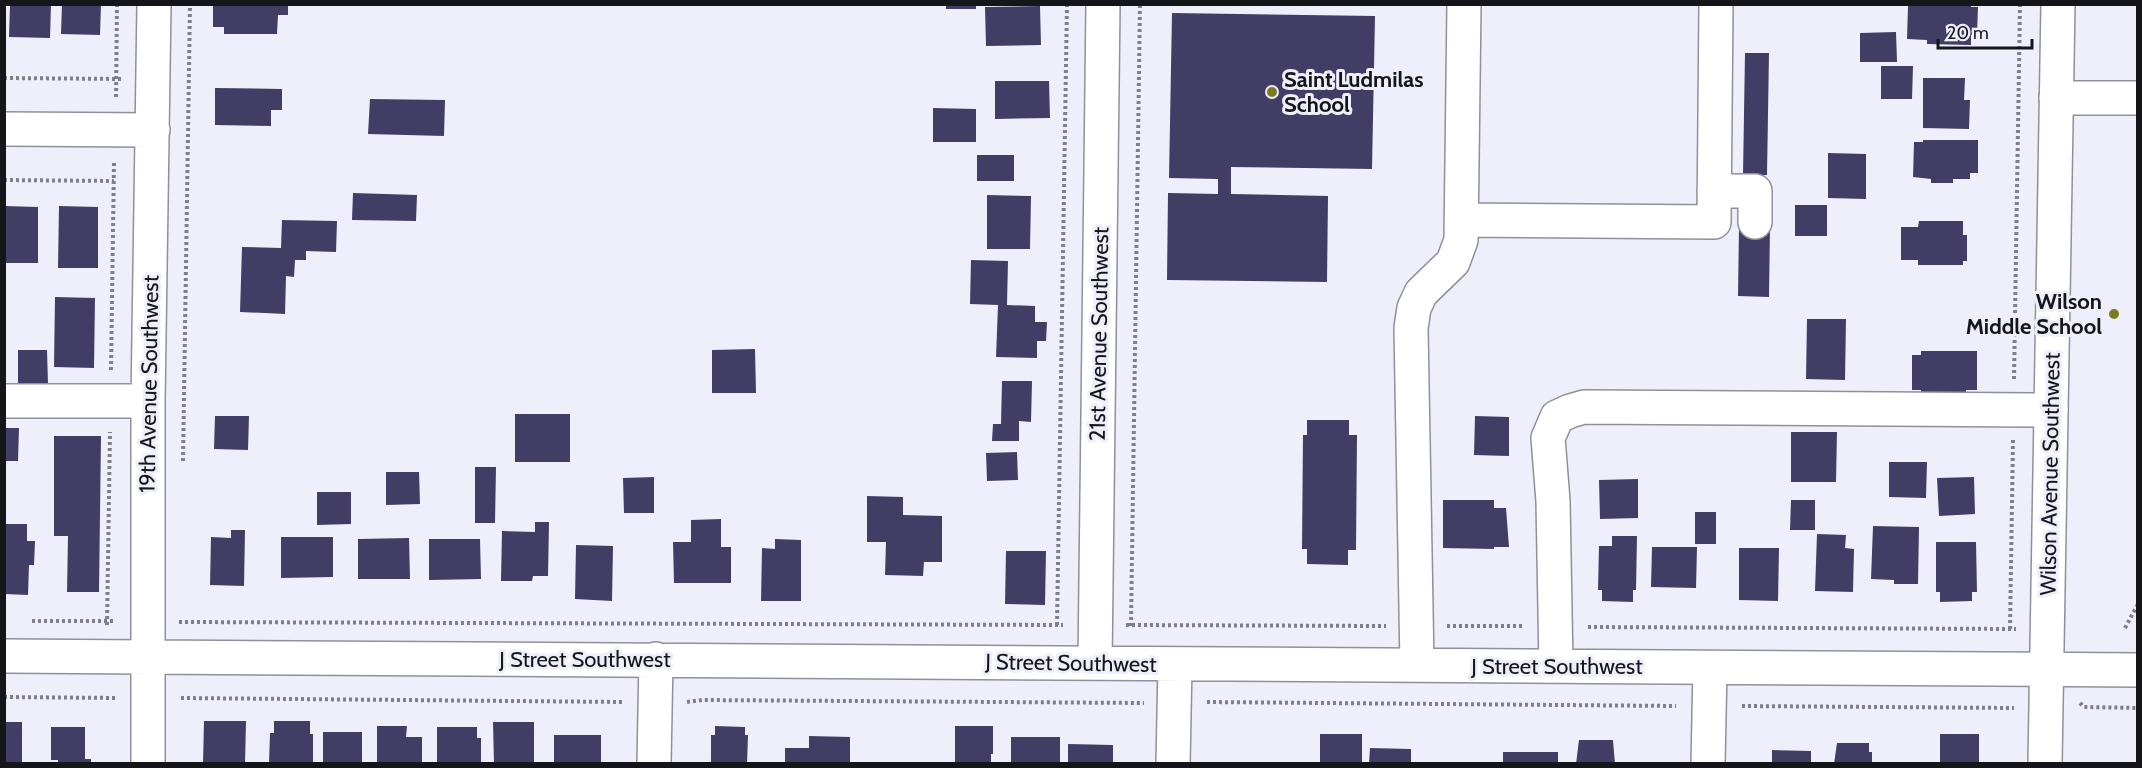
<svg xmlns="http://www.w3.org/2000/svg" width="2142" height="768" font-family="Cabin,sans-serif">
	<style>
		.building { fill: #423d65 }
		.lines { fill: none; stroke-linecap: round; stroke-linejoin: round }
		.minor-casing { stroke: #90909b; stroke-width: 36 }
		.major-casing { stroke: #90909b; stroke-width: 36 }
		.path { stroke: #7f7f87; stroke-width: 4; stroke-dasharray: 3 3; stroke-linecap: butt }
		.minor { stroke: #fff; stroke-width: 33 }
		.major { stroke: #fff; stroke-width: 33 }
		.poi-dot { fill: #7d7b22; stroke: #efeffb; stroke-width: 2 }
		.labels { text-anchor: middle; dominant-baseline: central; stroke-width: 6; stroke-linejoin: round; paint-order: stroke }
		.poi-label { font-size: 22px; font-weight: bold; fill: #16161a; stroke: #efeffb; text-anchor: start }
		.street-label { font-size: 22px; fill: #16161a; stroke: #efeffb }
	</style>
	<rect width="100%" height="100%" fill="#efeffb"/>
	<path class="building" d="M62,4H101L100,35L61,34Z
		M213,4H288V15H278L277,34H224V27H213Z
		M946,4H976V9H946Z
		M1928,4H1971V7H1978L1977,35H1971V45L1927,44V40L1907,39L1908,6H1928Z
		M10,5H51L50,38L9,37Z
		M1040,6L1041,45L986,46L985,7Z
		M1172,13L1375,16L1372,169L1231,167V194L1328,196L1327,282L1167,280L1168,193L1218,194V179L1169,178Z
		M1896,32L1897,62H1860V33Z
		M1745,53H1769L1767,175H1743Z
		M1881,66H1913L1912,99H1881Z
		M1923,78H1965L1964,100H1970L1969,129L1923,128Z
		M995,81H1049L1050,118L995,119Z
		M215,88L282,89V110H271V126L215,125Z
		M370,99L445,100L444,136L368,134Z
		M933,108L976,109V142H933Z
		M1923,140H1978V173H1970V179H1953V183H1931V179L1913,177L1914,142H1923Z
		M1828,153L1866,154V199L1828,198Z
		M977,155H1014V181H977Z
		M353,193L417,195L416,221L352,220Z
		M987,195L1031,196L1030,249H987Z
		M1795,205H1827V236H1795Z
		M4,206L38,207V263H4Z
		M59,206L98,207V268H58Z
		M282,220L337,221L336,252L306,251V260H295L294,277L286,276L285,314L240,312L242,247L281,248Z
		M1919,221H1963V235H1967V261H1963V265H1918V260H1901V227H1918Z
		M1739,227H1770L1769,297L1738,296Z
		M971,260L1008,261L1007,305L1035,306V322H1047L1046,341H1037V358L996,357L998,305L970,304Z
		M55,297L95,298L94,368L54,367Z
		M1807,319H1846L1845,380L1806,379Z
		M755,349L756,393H712V350Z
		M18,350H47L48,384H18Z
		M1921,351H1977V390H1966V393H1921V390H1912V355H1921Z
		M1002,381H1032L1031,422L1019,421V441H992L993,424H1001Z
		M515,414H570V462H515Z
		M215,416H249L248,450L214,449Z
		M1475,416L1509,417V456L1474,455Z
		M1307,420H1349V435H1357L1356,550H1348V565L1307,564V549H1302L1303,435H1307Z
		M4,428H19L18,461H4Z
		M1791,432H1837L1836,482H1791Z
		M54,436H101L99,592H67L68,536H54Z
		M1017,452L1018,480L987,481L986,453Z
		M1889,462H1927L1926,498L1889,497Z
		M475,467H496L495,523H475Z
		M386,472H419L420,504L386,505Z
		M654,477V513H624L623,478Z
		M1974,477L1975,514L1939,516L1937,478Z
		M1638,479V518L1600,519L1599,480Z
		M317,492H351V524L317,525Z
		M867,496L903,497V515L942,516V562H924L923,576L885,575L886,542H867Z
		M1443,500H1494V508H1506L1509,547H1494V549L1443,548Z
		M1791,500H1815V530H1790Z
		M1695,512H1716V544H1695Z
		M721,519V547H731V583H674L673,542H691V520Z
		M535,522H549L548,576H533L532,581H501L502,531L535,532Z
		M4,524H27V541H35L34,565H29L28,595L4,594Z
		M1873,526L1919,527L1918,584H1894V580L1871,579Z
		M231,530H245L244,586L210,585L211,537L231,538Z
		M1817,534L1846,535L1845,548L1854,549L1853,592L1815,591Z
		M1612,536H1637L1636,590H1633V602L1602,601V590H1598L1599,546H1612Z
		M281,537H333V577L281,578Z
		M409,538L410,579H358V539Z
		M429,539H480L481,579L429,580Z
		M775,539L801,540V601H761L762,548L775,549Z
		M1936,542H1976L1977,592H1972V601L1940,602V592H1936Z
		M576,545L613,546L612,601L575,599Z
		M1652,547H1697L1696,588L1651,587Z
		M1739,548H1779L1778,601L1739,600Z
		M1006,551H1046L1045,605L1005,604Z
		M204,721H246L245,764H203Z
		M274,721H310V734H313V764H269L270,733H274Z
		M4,722H22V764H4Z
		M493,722H534V764H494Z
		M377,726H407L406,737H422V762L377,764Z
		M715,726L745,727V735H748L747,764H711V735H715Z
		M955,726H993V754H991V764H955Z
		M51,727H85V759H91V764H58V760H51Z
		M437,727H477V738H481V764H437Z
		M323,732H362V764H323Z
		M1320,734H1362V764H1320Z
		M1940,734H1979V764H1940Z
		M554,735H601V764H554Z
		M809,736L850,737V764H785V748H809Z
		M1011,737H1060V764H1011Z
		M1579,740H1613L1615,764H1576Z
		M1837,743H1869V752H1872V764H1834Z
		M1068,744L1113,745V764H1068Z
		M1370,748L1411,749V764H1369Z
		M1772,750L1811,751V764H1772Z
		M1503,752H1558V764H1503Z"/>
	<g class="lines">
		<g class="minor-casing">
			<path id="minor" d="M2056,98H2138
				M4,129L153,130
				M1714,191H1755V222
				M1462,220L1714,222L1716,4
				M4,401H148
				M4,656L2138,670
				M1095,663L1103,4
				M1417,665L1411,328L1414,308L1421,293L1453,262L1461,240L1464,4
				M1556,666L1553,501L1548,438L1557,417L1570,411L1584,407L2051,410
				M148,764V401L154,4
				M654,764L656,659
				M1173,764L1175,664
				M1708,764L1710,668"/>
		</g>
		<g class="major-casing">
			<path id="major" d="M2045,764L2058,4"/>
		</g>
		<path class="path" d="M4,78L121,79
			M116,97L117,4
			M4,180L114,181
			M111,370L114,162
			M2014,379L2020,4
			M183,461L190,4
			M32,621H116
			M179,622L1063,625
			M107,625L110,432
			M1057,625L1067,4
			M1126,625L1386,626
			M1131,626L1140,4
			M1447,626H1524
			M1588,627L2016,629
			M2125,628L2138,604
			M2010,629L2013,440
			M4,697L118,698
			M181,698L623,702
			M687,702L702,700L1144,703
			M1207,702L1676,706
			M2080,703L2084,707L2138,708
			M1742,706L2014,708"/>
		<use href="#minor" class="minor"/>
		<use href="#major" class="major"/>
	</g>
	<g class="poi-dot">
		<circle cx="1272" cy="92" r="6"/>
		<circle cx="2114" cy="314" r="6"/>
	</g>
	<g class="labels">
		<g class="poi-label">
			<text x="1284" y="79">Saint Ludmilas<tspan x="1284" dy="25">School</tspan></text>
			<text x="2102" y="301" text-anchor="end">Wilson<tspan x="2102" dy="25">Middle School</tspan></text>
		</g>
		<g class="street-label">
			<text transform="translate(1099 334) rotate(-89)">21st Avenue Southwest</text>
			<text transform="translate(149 384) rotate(-89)">19th Avenue Southwest</text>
			<text transform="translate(2050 474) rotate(-89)">Wilson Avenue Southwest</text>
			<text x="585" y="659">J Street Southwest</text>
			<text transform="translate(1071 663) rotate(1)">J Street Southwest</text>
			<text x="1557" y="666">J Street Southwest</text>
		</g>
	</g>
	<rect width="2142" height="768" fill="none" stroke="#16161a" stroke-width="12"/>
	<path d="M1938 39v9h94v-9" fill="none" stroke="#16161a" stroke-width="3"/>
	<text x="1947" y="39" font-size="18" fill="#16161a" stroke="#efeffb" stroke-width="4.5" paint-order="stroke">20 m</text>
</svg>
